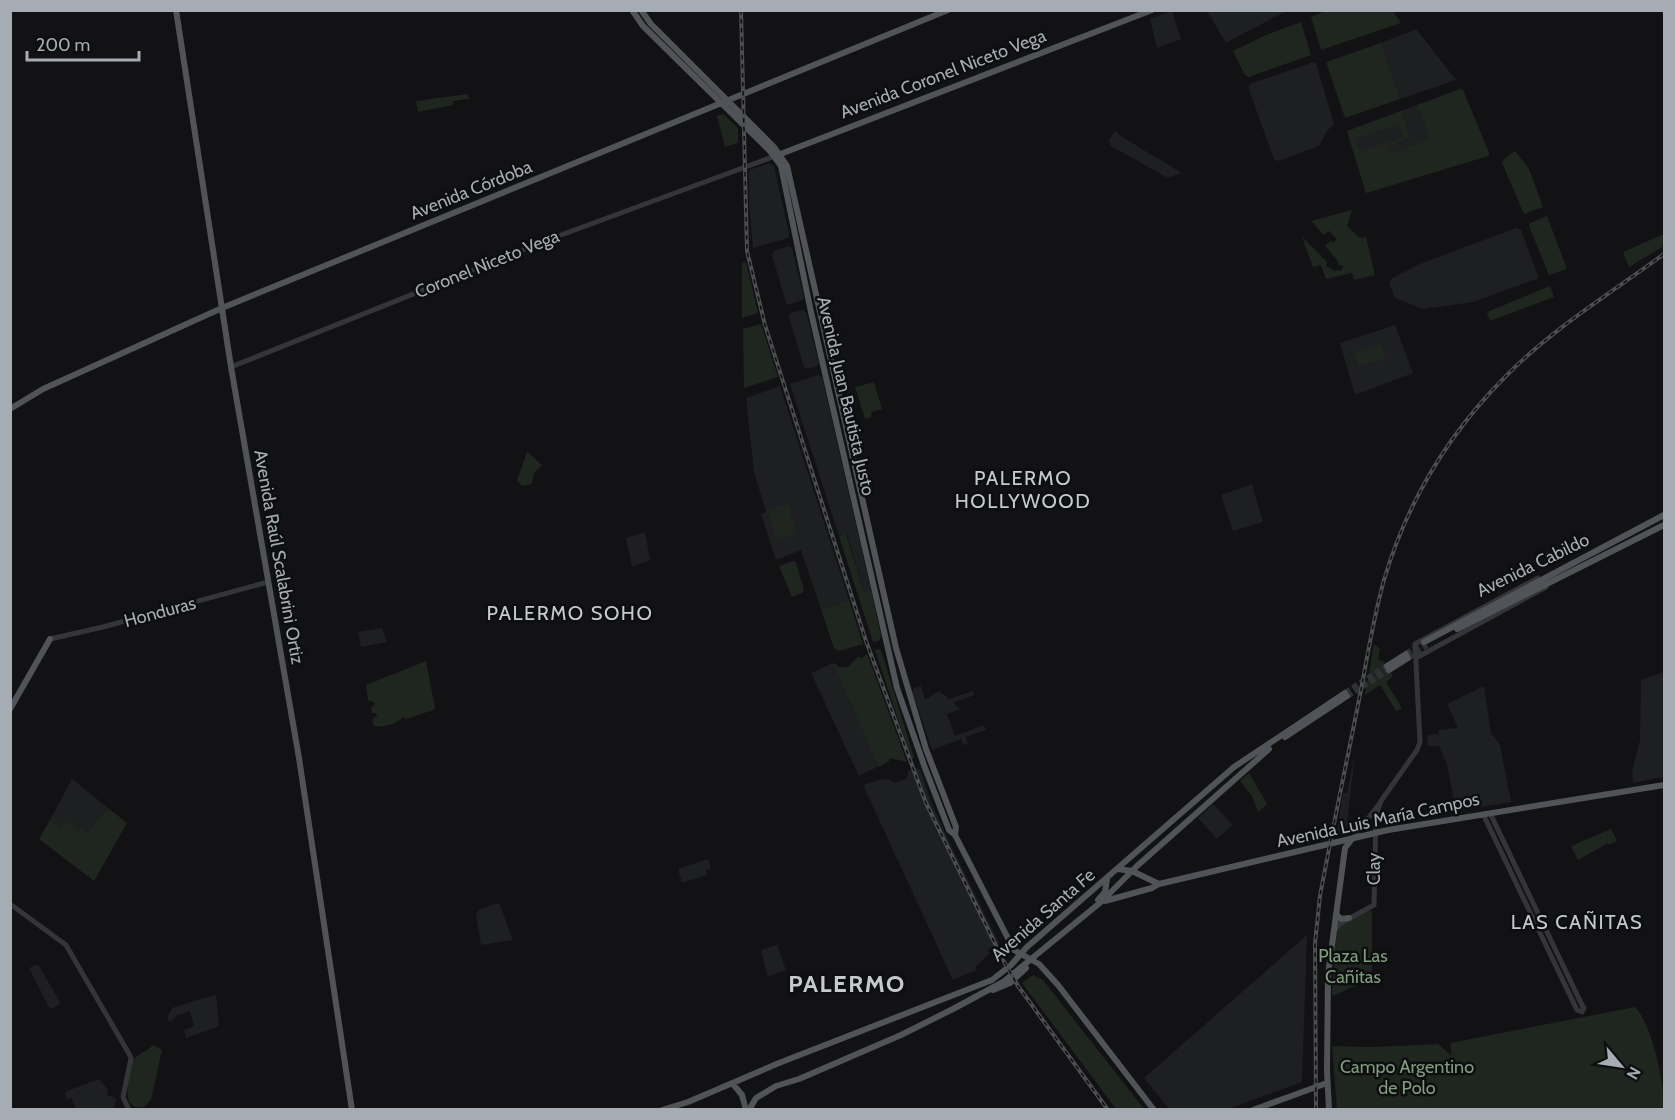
<svg xmlns="http://www.w3.org/2000/svg" width="1675" height="1120" font-family="Cabin,sans-serif">
	<style>
		.built { fill: #1e1f20 }
		.green { fill: #1f261f; fill-rule: evenodd }
		.lines { fill: none; stroke-linecap: round; stroke-linejoin: round }
		.major-tunnel { stroke: #2f3134; stroke-width: 6; stroke-dasharray: 6 3; stroke-linecap: butt }
		.minor { stroke: #343538; stroke-width: 5 }
		.major { stroke: #505357; stroke-width: 6 }
		.rail-casing { stroke: #4b4d51; stroke-width: 4 }
		.rail { stroke: #0d0e0f; stroke-width: 1.5; stroke-dasharray: 4.5; stroke-linecap: butt }
		.labels { text-anchor: middle; dominant-baseline: central; stroke-width: 5; stroke-linejoin: round; paint-order: stroke }
		.street-label { font-size: 18px; fill: #a5acb3; stroke: #0d0e0f }
		.park-label { font-size: 18px; fill: #819c7e; stroke: #0d0e0f }
		.neighbourhood-label { font-size: 20px; letter-spacing: 1.5px; fill: #c6cacf; stroke: #0d0e0f }
		.district-label { font-size: 24px; font-weight: bold; letter-spacing: 1.5px; fill: #c6cacf; stroke: #0d0e0f }
	</style>
	<rect width="100%" height="100%" fill="#121214"/>
	<path class="built" d="M1172,11L1181,39L1157,48L1150,19Z
		M1207,11H1286L1226,43Z
		M1416,29L1456,80L1400,99L1381,43Z
		M1314,62L1316,63L1334,124L1327,131L1319,146L1278,161L1274,159L1248,87L1250,84Z
		M1460,89L1463,90L1489,153L1488,156L1366,193L1347,131Z
		M1117,131L1119,135L1182,173L1168,178L1111,146L1109,140L1114,132Z
		M770,163L774,166L789,234L788,238L753,248L749,204V170Z
		M1516,228L1521,230L1539,278L1473,302L1423,309L1395,298L1389,283L1391,279L1422,263Z
		M789,246L792,248L804,298L802,300L789,305L786,303L772,255L774,251Z
		M803,310L806,312L819,363L817,366L807,369L804,367L789,317L790,313Z
		M1395,325L1413,373L1355,395L1340,343Z
		M818,375L822,377L871,590L864,592L847,534L839,536L790,384Z
		M780,386L849,600L821,609L801,550L776,560L761,514L766,512L754,472L746,398Z
		M1252,484L1263,522L1233,531L1221,495Z
		M645,532L650,560L632,567L626,538Z
		M382,628L387,642L361,647L358,632Z
		M867,654L884,700L897,759L890,758L889,761L859,776L811,673L833,663L839,667H848L858,657L862,658Z
		M1664,672V777L1633,783L1632,772L1640,740L1641,680Z
		M921,686L925,700L939,691L949,699L973,691L974,695L953,703L961,709L947,714L955,736L984,725L986,730L966,737L968,744L963,745L961,739L932,750L912,691L914,688Z
		M1484,686L1491,733L1500,745L1511,802L1456,811L1447,764L1439,746H1428L1427,735L1439,734V730L1458,728L1447,704Z
		M1355,753L1346,833L1336,836L1343,793H1347Z
		M917,768L920,769L931,802L945,833L999,943L988,950L989,954L975,967L976,970L953,980L864,787L865,784L880,780L889,779L894,783L906,779L909,770Z
		M72,779L108,808L87,833L60,828L50,820Z
		M1213,804L1233,825L1217,839L1198,818Z
		M708,859L711,868L706,870L707,875L682,883L678,869Z
		M499,903L513,940L481,945L476,915L480,909Z
		M1307,935L1302,1082L1228,1109H1169L1144,1078Z
		M777,945L786,970L770,976L767,975L761,950Z
		M38,964L61,1004L50,1009L29,968Z
		M214,995L216,996L219,1024L217,1027L186,1038L184,1030L194,1026L190,1011L178,1015L170,1022L167,1018L172,1008Z
		M99,1079L108,1090L107,1095L117,1099L113,1108L77,1109L71,1098L67,1099L65,1093L67,1091Z"/>
	<path class="green" d="M1325,11H1393L1401,23L1321,50L1311,17Z
		M1301,22L1311,55L1249,77L1245,75L1233,51L1266,35Z
		M1381,43L1400,99L1345,118L1326,62Z
		M1460,89L1463,90L1489,153L1488,156L1366,193L1347,131L1401,111L1410,138L1386,147L1389,154L1430,139L1418,105ZM1399,124L1403,137L1360,152L1355,139Z
		M468,94L469,99L453,101V105L418,112L416,101Z
		M723,114L738,128V143L725,147L717,116Z
		M1515,151L1529,169L1543,207L1524,214L1502,163L1504,159Z
		M1352,210L1347,226L1360,238L1366,237L1375,275L1354,280L1352,273L1326,279L1321,265L1313,267L1302,237L1327,262L1326,266L1335,271L1337,270L1341,271L1343,266L1339,265L1337,260L1325,246L1331,241L1333,243L1337,239L1329,231L1324,235L1311,221Z
		M1547,216L1567,269L1549,275L1529,226L1530,223Z
		M1664,234V246L1629,267L1623,252Z
		M746,262L758,313L742,318V263Z
		M1550,286L1554,297L1490,321L1487,312Z
		M761,324L778,377L744,388L743,329Z
		M1381,344L1386,359L1359,366L1354,352Z
		M874,382L882,409L871,412L872,417L865,419L855,387Z
		M527,452L542,465L534,473L532,483L529,485L522,486L517,480Z
		M788,504L796,534L777,540L768,510Z
		M846,534L864,592L871,590L881,636L879,641L873,642L839,536Z
		M793,561L796,562L804,590L802,593L792,597L779,566Z
		M849,600L863,644L839,651L834,648L821,609Z
		M1374,644L1380,649L1378,660L1383,661L1393,676L1386,682L1402,708L1396,711L1380,685L1365,695Z
		M878,649L881,650L914,757L912,761L875,650Z
		M867,654L907,762L890,758L889,761L879,767L833,663L839,667H848L858,657L862,658Z
		M426,661L435,708L433,710L406,719L403,717C399,723 382,728 374,726L372,719L377,716L376,713H372L371,708L375,704L374,702L368,700L366,685Z
		M1249,773L1267,804L1258,812L1252,796L1240,781Z
		M108,808L127,823L94,881L39,839L50,820L60,828L65,821L77,830L82,829L87,833Z
		M1611,829L1617,841L1609,845L1608,843L1578,860L1571,846Z
		M1370,910L1372,912V978L1333,996L1332,994L1336,930L1337,927Z
		M1033,975L1043,980L1144,1109H1116L1022,983Z
		M1635,1007C1652,1024 1665,1086 1664,1109H1337L1332,1046L1373,1047L1438,1044L1452,1056L1450,1043Z
		M153,1045L162,1050L151,1100L144,1107C124,1110 127,1091 129,1077C130,1071 130,1063 134,1059C139,1053 148,1051 153,1045Z"/>
	<g class="lines">
		<path class="major-tunnel" d="M1406,654L1424,642
			M1408,658L1427,645
			M1345,693L1387,666
			M1347,696L1389,670"/>
		<path class="minor" d="M231,367L553,238L775,156
			M50,639L103,627L268,582
			M1416,658L1546,587
			M1483,814L1577,1010L1582,1012L1584,1008L1582,1005L1490,813
			M1353,838L1380,803
			M10,904L66,945L128,1052L131,1058L123,1097L129,1110
			M1334,930L1341,923L1374,905L1376,815L1381,801L1417,750L1420,742L1415,644L1538,578"/>
		<path class="major" d="M176,10L231,367L299,758L352,1110
			M632,10L643,26L769,150L781,166L811,312L897,688L925,768L949,830L955,835L1014,950L1039,964L1058,985L1154,1110
			M641,10L651,24L774,147L787,166L896,648L926,749L956,827L955,835
			M778,155L1152,10
			M10,409L43,389L222,308L948,10
			M1457,629L1664,525
			M1424,642L1664,515
			M1387,666L1406,654
			M1389,670L1408,658
			M10,709L50,639
			M1285,737L1347,696
			M1118,869L1132,871L1159,884
			M1098,900L1105,892L1107,879
			M1105,901L1152,888L1159,884L1388,830L1664,785
			M1336,914L1341,919L1349,918
			M993,990L1010,983L1026,968
			M733,1084L742,1095L746,1110
			M662,1110L688,1102L779,1063L992,980L1011,965L1027,947L1234,767L1345,693
			M749,1110L756,1098L776,1086L799,1079L901,1035L953,1009L1003,982L1101,902L1137,866L1269,749
			M1253,1110L1327,1083
			M1329,1110L1327,1071L1328,975L1345,848L1352,839"/>
		<g class="rail-casing">
			<path id="rail" d="M741,10L747,251L765,325L866,641L926,803L1003,960L1018,986L1108,1110
				M1316,1110L1315,943L1320,896C1332,831 1346,765 1359,700C1367,660 1373,619 1384,580C1407,502 1449,433 1506,376C1553,328 1611,293 1664,254"/>
		</g>
		<use href="#rail" class="rail"/>
	</g>
	<g class="labels">
		<g class="street-label">
			<text transform="translate(943 74) rotate(-21)">Avenida Coronel Niceto Vega</text>
			<text transform="translate(471 190) rotate(-22)">Avenida Córdoba</text>
			<text transform="translate(487 264) rotate(-22)">Coronel Niceto Vega</text>
			<text transform="translate(846 396) rotate(77)">Avenida Juan Bautista Justo</text>
			<text transform="translate(279 557) rotate(80)">Avenida Raúl Scalabrini Ortiz</text>
			<text transform="translate(1533 565) rotate(-26)">Avenida Cabildo</text>
			<text transform="translate(160 612) rotate(-15)">Honduras</text>
			<text transform="translate(1378 820) rotate(-12)">Avenida Luis María Campos</text>
			<text transform="translate(1374 869) rotate(-90)">Clay</text>
			<text transform="translate(1043 915) rotate(-41)">Avenida Santa Fe</text>
		</g>
		<g class="park-label">
			<text x="1353" y="956">Plaza Las<tspan x="1353" dy="21">Cañitas</tspan></text>
			<text x="1407" y="1067">Campo Argentino<tspan x="1407" dy="21">de Polo</tspan></text>
		</g>
		<g class="neighbourhood-label">
			<text x="1023" y="478">PALERMO<tspan x="1023" dy="23">HOLLYWOOD</tspan></text>
			<text x="570" y="613">PALERMO SOHO</text>
			<text x="1577" y="922">LAS CAÑITAS</text>
		</g>
		<g class="district-label">
			<text x="847" y="983">PALERMO</text>
		</g>
	</g>
	<rect width="1675" height="1120" fill="none" stroke="#a5acb3" stroke-width="24"/>
	<g transform="translate(1621 1066) rotate(119)" stroke="#0d0e0f" stroke-width="4.5" paint-order="stroke">
	<path d="M0-4.5L10 22L0 15L-10 22Z" fill="#a5acb3"/>
	<text y="-9" font-size="16" font-weight="bold" text-anchor="middle" fill="#a5acb3">N</text>
	</g>
	<path d="M27 51v9h112v-9" fill="none" stroke="#a5acb3" stroke-width="3"/>
	<text x="36" y="51" font-size="18" fill="#a5acb3" stroke="#0d0e0f" stroke-width="4.5" paint-order="stroke">200 m</text>
</svg>
